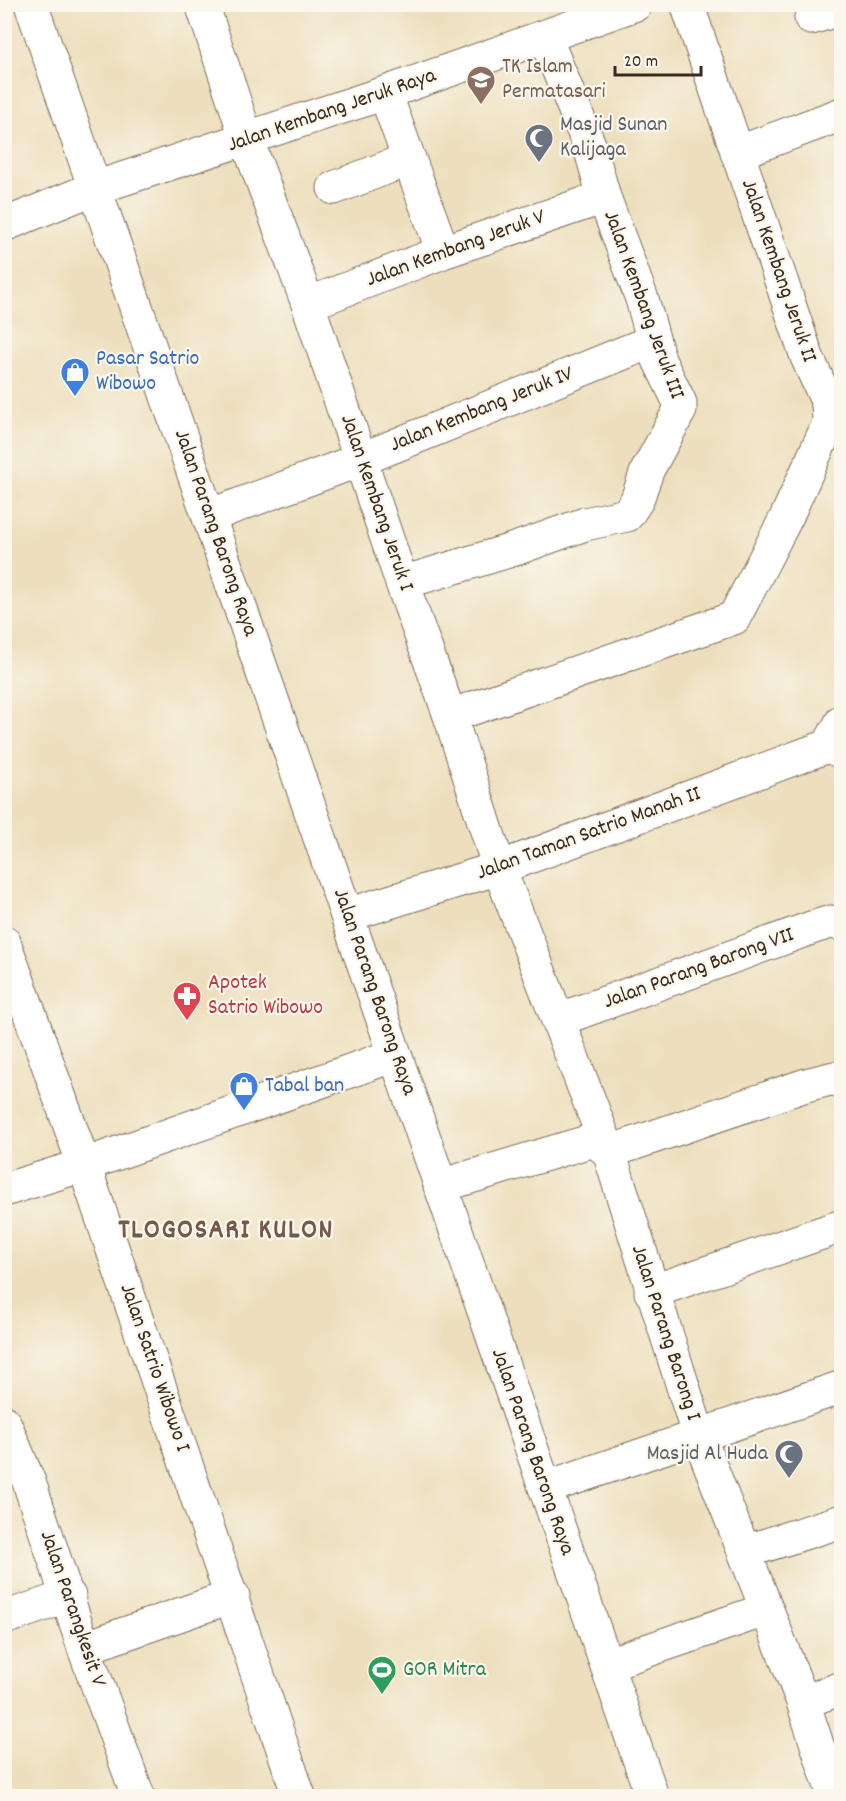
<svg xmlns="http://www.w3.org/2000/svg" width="846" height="1801" font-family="Dekko,sans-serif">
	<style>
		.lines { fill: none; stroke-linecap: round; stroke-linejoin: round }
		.minor-casing { stroke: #796956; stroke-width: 35 }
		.minor { stroke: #fff; stroke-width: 33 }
		.labels { text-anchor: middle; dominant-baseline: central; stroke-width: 4.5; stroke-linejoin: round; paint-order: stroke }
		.education-label { font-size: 22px; fill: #785e54; stroke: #fbf7ec; text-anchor: start }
		.street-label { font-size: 22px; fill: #3b2a1e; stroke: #fbf7ec }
		.worship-label { font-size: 22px; fill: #5b616d; stroke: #fbf7ec; text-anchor: start }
		.shop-label { font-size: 22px; fill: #366cbe; stroke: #fbf7ec; text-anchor: start }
		.health-label { font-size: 22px; fill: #be3a42; stroke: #fbf7ec; text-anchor: start }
		.leisure-label { font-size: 22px; fill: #27864d; stroke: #fbf7ec; text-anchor: start }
		.district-label { font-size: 28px; font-weight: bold; letter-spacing: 1.5px; fill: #755a4a; stroke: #fbf7ec }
	</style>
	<rect width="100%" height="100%" fill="#fbf7ec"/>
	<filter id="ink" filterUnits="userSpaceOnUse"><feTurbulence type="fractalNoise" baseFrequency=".0167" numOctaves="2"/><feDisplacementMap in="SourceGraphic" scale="12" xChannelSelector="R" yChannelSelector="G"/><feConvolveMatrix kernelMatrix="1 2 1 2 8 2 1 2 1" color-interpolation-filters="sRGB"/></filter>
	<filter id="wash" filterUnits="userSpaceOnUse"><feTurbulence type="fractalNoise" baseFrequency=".008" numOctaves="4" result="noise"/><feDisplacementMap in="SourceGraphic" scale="24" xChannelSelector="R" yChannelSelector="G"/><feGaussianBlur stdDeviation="1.35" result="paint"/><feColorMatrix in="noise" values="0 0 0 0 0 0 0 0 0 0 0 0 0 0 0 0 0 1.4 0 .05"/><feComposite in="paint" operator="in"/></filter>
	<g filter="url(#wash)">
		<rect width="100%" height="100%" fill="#eddfbd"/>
	</g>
	<g filter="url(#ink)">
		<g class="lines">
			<g class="minor-casing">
				<path id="minor" d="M31,4L652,1796
					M202,4L247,140L308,304L402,583L450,716L499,868L609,1152L698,1434L803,1702L834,1796
					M811,18L842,8
					M385,93L443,252
					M737,153L842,114
					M334,188L409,159
					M4,225L95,188L385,93L636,4
					M308,304L443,252L604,197
					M209,516L362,459L653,341
					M402,583L515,549L585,524L627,515L637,500L647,471L680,410V403L659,360L642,299L604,197L590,147L545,37
					M450,716L734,618L786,518L829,423L828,403L807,357L687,4
					M842,721L828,746L842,752
					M347,915L499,868L828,746
					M4,942L84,1165L299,1796
					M558,1020L814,927L831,922L842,924
					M440,1186L594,1140L609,1152L806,1085L834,1078L842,1082
					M4,1190L84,1165L395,1055
					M651,1292L842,1226
					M4,1422L29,1482L84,1648L138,1796
					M545,1488L842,1387
					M744,1552L842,1521
					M4,1618L69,1596
					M84,1648L233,1596
					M608,1664L765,1610
					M803,1702L842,1688"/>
			</g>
			<use href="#minor" class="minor"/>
		</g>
	</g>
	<defs>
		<g id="school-pin" transform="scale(1.5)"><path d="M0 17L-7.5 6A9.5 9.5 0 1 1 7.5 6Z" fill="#8d6e63" stroke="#fbf7ec"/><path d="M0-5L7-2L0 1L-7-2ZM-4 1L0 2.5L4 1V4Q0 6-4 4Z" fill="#fff"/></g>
		<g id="mosque-pin" transform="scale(1.5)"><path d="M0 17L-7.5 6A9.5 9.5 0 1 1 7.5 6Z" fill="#6b7280" stroke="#fbf7ec"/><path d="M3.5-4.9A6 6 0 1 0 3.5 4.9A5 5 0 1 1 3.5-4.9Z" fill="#fff"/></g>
		<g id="shop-pin" transform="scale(1.5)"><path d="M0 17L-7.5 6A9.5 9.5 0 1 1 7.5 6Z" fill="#3f7fe0" stroke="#fbf7ec"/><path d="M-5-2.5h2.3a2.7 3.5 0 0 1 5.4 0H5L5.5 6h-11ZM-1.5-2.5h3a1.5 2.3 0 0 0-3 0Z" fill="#fff"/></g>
		<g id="pharmacy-pin" transform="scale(1.5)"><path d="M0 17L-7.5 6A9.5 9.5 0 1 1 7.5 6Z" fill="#e0444e" stroke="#fbf7ec"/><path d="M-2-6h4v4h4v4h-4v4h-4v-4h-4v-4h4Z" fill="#fff"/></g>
		<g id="stadium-pin" transform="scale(1.5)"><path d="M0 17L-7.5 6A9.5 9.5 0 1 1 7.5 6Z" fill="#2e9e5b" stroke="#fbf7ec"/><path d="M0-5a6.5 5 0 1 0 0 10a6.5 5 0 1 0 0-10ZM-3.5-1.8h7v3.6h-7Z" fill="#fff"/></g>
	</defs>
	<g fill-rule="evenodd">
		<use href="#school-pin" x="481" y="80"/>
		<use href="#mosque-pin" x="539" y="138"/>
		<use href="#shop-pin" x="75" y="372"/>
		<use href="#pharmacy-pin" x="187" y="996"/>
		<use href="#shop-pin" x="244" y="1086"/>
		<use href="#mosque-pin" x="789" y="1454"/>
		<use href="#stadium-pin" x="382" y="1670"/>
	</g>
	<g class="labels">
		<g class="education-label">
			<text x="502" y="67">TK Islam<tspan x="502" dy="25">Permatasari</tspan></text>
		</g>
		<g class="street-label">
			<text transform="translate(332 111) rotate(-19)">Jalan Kembang Jeruk Raya</text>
			<text transform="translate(456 249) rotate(-20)">Jalan Kembang Jeruk V</text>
			<text transform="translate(778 271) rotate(71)">Jalan Kembang Jeruk II</text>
			<text transform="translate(643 305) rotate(70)">Jalan Kembang Jeruk III</text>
			<text transform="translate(482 410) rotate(-22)">Jalan Kembang Jeruk IV</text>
			<text transform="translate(376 503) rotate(71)">Jalan Kembang Jeruk I</text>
			<text transform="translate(215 533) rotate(71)">Jalan Parang Barong Raya</text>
			<text transform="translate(589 834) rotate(-20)">Jalan Taman Satrio Manah II</text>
			<text transform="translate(699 969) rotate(-20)">Jalan Parang Barong VII</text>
			<text transform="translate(374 992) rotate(71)">Jalan Parang Barong Raya</text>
			<text transform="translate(665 1333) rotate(72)">Jalan Parang Barong I</text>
			<text transform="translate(154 1368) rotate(71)">Jalan Satrio Wibowo I</text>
			<text transform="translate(532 1452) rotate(71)">Jalan Parang Barong Raya</text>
			<text transform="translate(72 1609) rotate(71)">Jalan Parangkesit V</text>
		</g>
		<g class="worship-label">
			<text x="560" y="125">Masjid Sunan<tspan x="560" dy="25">Kalijaga</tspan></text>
			<text x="768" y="1454" text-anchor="end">Masjid Al Huda</text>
		</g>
		<g class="shop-label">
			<text x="96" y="359">Pasar Satrio<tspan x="96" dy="25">Wibowo</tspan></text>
			<text x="265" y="1086">Tabal ban</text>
		</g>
		<g class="health-label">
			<text x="208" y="983">Apotek<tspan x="208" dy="25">Satrio Wibowo</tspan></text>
		</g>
		<g class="leisure-label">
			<text x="403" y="1670">GOR Mitra</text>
		</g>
		<g class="district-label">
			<text x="226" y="1232">TLOGOSARI KULON</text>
		</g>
	</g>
	<rect width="846" height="1801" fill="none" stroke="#fbf7ec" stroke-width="24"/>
	<path d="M615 66v9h86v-9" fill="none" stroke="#3b2a1e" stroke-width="3"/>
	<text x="624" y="66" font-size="18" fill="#3b2a1e" stroke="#fbf7ec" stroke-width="4.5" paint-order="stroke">20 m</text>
</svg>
